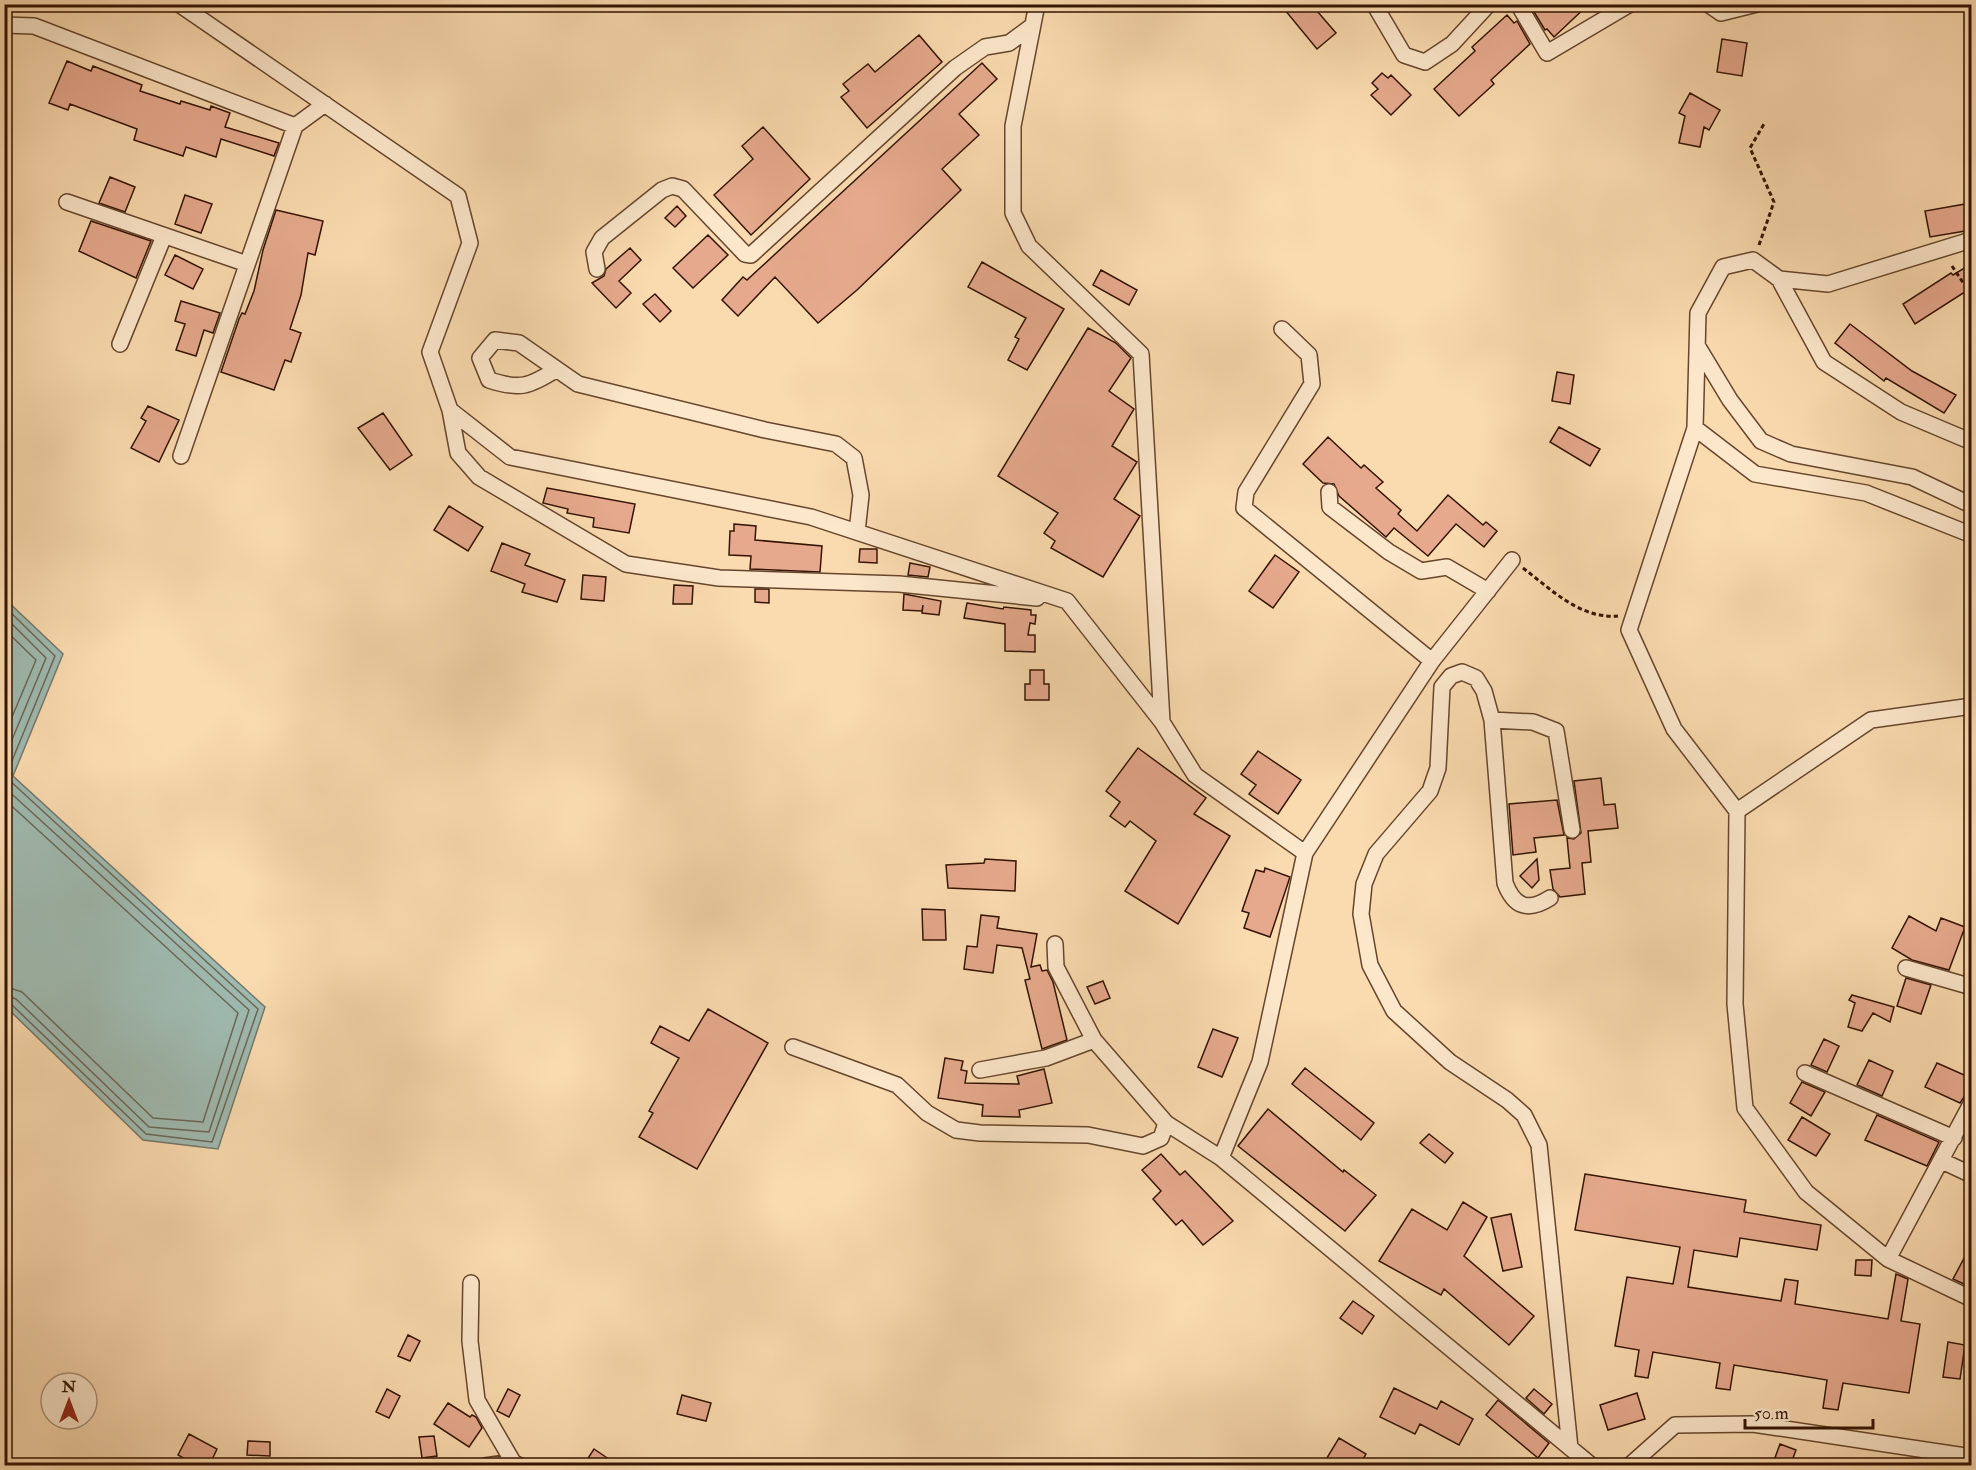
<svg xmlns="http://www.w3.org/2000/svg" width="1976" height="1470" font-family="'IM FELL Double Pica',serif">
	<style>
		.water { fill: #9fbab0; stroke: #74786a; stroke-width: 1.5 }
		.lines { fill: none; stroke-linecap: round; stroke-linejoin: round }
		.shore { stroke: #6a6758; stroke-width: 1.5 }
		.building { fill: #e6a98d; stroke: #341401; stroke-width: 1.5 }
		.street-casing { stroke: #66462c; stroke-width: 18 }
		.path { stroke: #341401; stroke-width: 3; stroke-dasharray: 4.5 3; stroke-linecap: butt }
		.street { stroke: #fce7cb; stroke-width: 15 }
	</style>
	<rect width="100%" height="100%" fill="#fadaaf"/>
	<filter id="stains"><feTurbulence type="fractalNoise" baseFrequency=".00333" numOctaves="4"/><feColorMatrix values="0 0 0 0 .2 0 0 0 0 .09 0 0 0 0 .02 0 0 0 .5 -.17"/></filter>
	<radialGradient id="worn" r=".72"><stop offset=".6" stop-color="#630" stop-opacity="0"/><stop offset="1" stop-color="#630" stop-opacity=".3"/></radialGradient>
	<path class="water" d="M4,598L63,654L13,776L265,1007L218,1149L143,1140L5,1006Z"/>
	<g class="lines">
		<path class="shore" d="M4,606L55,656L7,773L8,779L258,1009L212,1142L146,1134L11,1004L4,1003
			M4,616L46,658L4,759
			M4,629L36,660L4,736
			M4,787L249,1010L209,1132L149,1127L16,999L4,995
			M4,799L238,1013L203,1122L153,1118L22,992L4,986"/>
	</g>
	<path class="building" d="M1280,4H1311L1336,33L1317,49Z
		M1535,4H1589L1554,37L1547,29L1545,30L1531,7Z
		M1507,15L1514,23L1517,21L1530,44L1491,80L1494,84L1459,116L1434,89L1475,51L1472,47Z
		M919,35L942,62L867,128L841,97L849,91L843,84L868,64L875,72Z
		M1722,39L1747,43L1742,76L1717,72Z
		M67,61L91,71L93,66L142,85L140,91L180,104L181,101L210,110L211,106L230,113L225,127L279,143L274,156L221,139L216,157L186,147L183,156L134,140L137,129L70,104L68,110L49,103Z
		M982,63L997,79L959,114L979,135L942,169L961,190L857,290L818,323L775,277L738,316L722,300L743,277L747,280Z
		M1382,73L1388,78L1391,75L1411,95L1391,115L1371,95L1378,89L1372,83Z
		M1690,93L1720,110L1709,130L1704,127L1700,147L1679,143L1685,116L1679,113Z
		M763,127L810,179L751,235L714,195L753,159L742,146Z
		M110,177L135,187L125,212L99,203Z
		M185,195L212,204L201,233L175,224Z
		M1971,203V230L1930,237L1925,211Z
		M677,206L686,216L675,227L665,218Z
		M276,210L323,221L315,255L308,253L301,295L290,329L301,333L291,362L285,360L274,390L221,372L239,319L242,313L245,314L254,291L263,250Z
		M91,221L151,241L136,278L79,251Z
		M708,235L728,255L693,288L673,268Z
		M630,248L641,260L619,281L631,293L616,308L592,283L604,276L606,269Z
		M175,255L203,269L193,289L165,275Z
		M982,262L1064,309L1027,370L1008,360L1019,339L1015,337L1026,318L968,287Z
		M1971,264V288L1915,324L1903,304L1951,273L1953,275Z
		M1101,270L1137,290L1129,305L1093,285Z
		M655,294L671,311L660,322L643,304Z
		M181,301L220,313L213,333L204,330L196,356L176,350L185,324L175,321Z
		M1850,324L1912,371L1956,395L1944,413L1886,378L1884,381L1835,343Z
		M1088,328L1116,343L1131,358L1109,391L1134,409L1112,446L1137,462L1114,499L1140,516L1103,577L1051,548L1055,541L1044,533L1058,513L998,476Z
		M1557,372L1574,375L1570,404L1552,401Z
		M148,406L179,420L159,462L131,448L146,421L141,418Z
		M383,413L412,455L390,470L358,428Z
		M1559,427L1600,449L1590,466L1550,442Z
		M1328,437L1361,468L1364,465L1383,482L1376,488L1401,510L1398,514L1417,531L1448,495L1483,525L1486,522L1497,531L1484,547L1456,524L1428,556L1394,528L1386,537L1339,496L1334,484L1323,483L1303,464Z
		M547,488L635,504L629,533L593,527L594,518L567,513L568,509L543,503Z
		M449,506L483,527L468,551L434,530Z
		M734,524L756,526L755,540L822,546L820,572L750,569L751,556L729,555L730,531H734Z
		M502,543L530,554L525,565L565,580L557,602L522,592L525,584L491,571Z
		M860,549H877V563L859,562Z
		M1275,555L1299,572L1273,608L1249,591Z
		M910,563L930,567L928,577L908,575Z
		M583,575L606,577L604,601L581,599Z
		M674,585L693,586L692,604H673Z
		M755,589H769V603L755,602Z
		M904,594L941,601L939,615L922,613L923,605L922,611L903,610Z
		M967,603L1003,609L1004,607L1031,610V615H1036L1035,624L1030,623L1028,635H1035V652L1005,651V624L964,618Z
		M1030,670H1044V684H1049V700H1025V684H1030Z
		M1138,748L1206,798L1194,814L1230,836L1178,924L1125,891L1156,841L1130,821L1125,827L1110,816L1120,802L1106,791Z
		M1258,751L1301,780L1278,814L1249,794L1256,785L1241,774Z
		M1601,778L1604,805L1615,804L1618,828L1588,831L1591,862L1582,863L1585,894L1560,897L1553,889L1550,870L1570,868L1567,838L1574,839L1581,833L1574,781Z
		M1557,800L1564,835L1534,838L1536,852L1513,855L1509,804Z
		M985,859L1016,861L1015,891L948,888L946,865L984,863Z
		M1537,859L1539,880L1532,888L1520,876Z
		M1265,868L1290,877L1270,937L1244,928L1249,913L1242,911L1256,870L1264,872Z
		M922,909L945,910L946,940H923Z
		M981,915L999,917L997,928L1037,934L1031,967L1040,965L1042,971L1047,970L1053,982L1067,1040L1042,1049L1025,980L1030,979L1022,948L997,945L993,973L964,969L967,946L977,947Z
		M1909,916L1936,931L1941,918L1965,927L1949,970L1912,960L1892,948Z
		M1906,978L1931,985L1921,1014L1897,1006Z
		M1103,981L1110,998L1095,1004L1087,987Z
		M1852,995L1894,1007L1890,1022L1873,1013L1862,1031L1848,1027L1855,1003L1849,1000Z
		M708,1009L768,1043L697,1169L639,1137L653,1113L649,1111L679,1058L651,1043L660,1026L689,1041Z
		M1213,1029L1238,1038L1222,1077L1198,1067Z
		M1824,1039L1839,1046L1827,1072L1811,1065Z
		M945,1058L963,1061L961,1070L967,1071L965,1083L1019,1084L1017,1076L1044,1069L1052,1103L1019,1110L1020,1117L982,1116L983,1105L938,1098Z
		M1869,1060L1893,1071L1882,1096L1857,1085Z
		M1937,1063L1971,1078V1092L1966,1094L1960,1103L1925,1087Z
		M1305,1068L1374,1123L1361,1140L1292,1084Z
		M1802,1082L1825,1092L1811,1116L1790,1103Z
		M1268,1109L1343,1172L1344,1170L1376,1195L1345,1231L1238,1146Z
		M1877,1115L1939,1142L1927,1166L1865,1140Z
		M1802,1117L1830,1134L1816,1156L1788,1140Z
		M1429,1134L1453,1153L1445,1163L1420,1143Z
		M1161,1154L1180,1175L1185,1171L1233,1221L1203,1245L1182,1220L1176,1225L1153,1199L1161,1191L1142,1170Z
		M1585,1174L1746,1200L1744,1212L1821,1225L1817,1250L1740,1238L1737,1257L1694,1250L1688,1287L1781,1301L1785,1279L1798,1281L1795,1304L1888,1319L1896,1274L1908,1279L1901,1321L1920,1324L1909,1393L1843,1383L1838,1410L1823,1408L1827,1380L1734,1365L1730,1390L1716,1388L1720,1363L1653,1352L1648,1378L1635,1376L1639,1350L1615,1346L1627,1277L1673,1284L1680,1247L1575,1230Z
		M1463,1202L1487,1217L1464,1256L1534,1316L1509,1345L1444,1289L1441,1295L1379,1261L1412,1209L1447,1230Z
		M1511,1214L1522,1267L1503,1271L1491,1218Z
		M1971,1245V1275L1966,1285L1953,1279Z
		M1856,1260H1872L1871,1276L1855,1275Z
		M1353,1301L1374,1316L1362,1334L1340,1318Z
		M408,1335L420,1341L410,1361L398,1356Z
		M1948,1342L1965,1345L1960,1379L1943,1377Z
		M1394,1388L1437,1409L1441,1401L1473,1419L1459,1445L1420,1424L1415,1434L1380,1417Z
		M387,1389L400,1396L389,1418L376,1412Z
		M508,1389L520,1395L509,1417L497,1411Z
		M1534,1389L1552,1404L1544,1414L1526,1398Z
		M1637,1393L1645,1419L1608,1430L1600,1405Z
		M682,1395L711,1403L706,1421L677,1414Z
		M1498,1400L1549,1443L1538,1458L1486,1415Z
		M448,1403L470,1417L472,1415L476,1417L482,1428L469,1447L434,1424Z
		M189,1434L217,1449L209,1466H197L178,1455Z
		M434,1436L437,1456L422,1458L419,1437Z
		M1339,1438L1366,1454L1359,1466H1322Z
		M248,1441L270,1442V1456L247,1455Z
		M1780,1444L1796,1450L1790,1466H1772Z
		M594,1449L619,1466H583Z"/>
	<g class="lines">
		<g class="street-casing">
			<path id="street" d="M179,4L458,196L470,243L430,352L450,410L510,457L811,517L1067,601L1162,722L1195,775L1305,853L1260,1062L1221,1158L1592,1466
				M1037,4L1013,126V213L1029,246L1141,354L1162,722
				M1374,4L1404,55L1425,62L1452,44L1489,4
				M1518,4L1547,53L1630,4
				M1708,4L1721,13L1757,4
				M4,25L34,26L295,126
				M67,202L247,264
				M597,269L594,252L602,238L662,190L672,186L683,189L745,254L751,255L955,68L985,47L1009,43L1032,26
				M1779,279L1828,284L1971,240
				M1282,329L1309,355L1312,384L1246,492L1244,508L1432,661
				M120,344L164,236
				M1698,347L1730,400L1761,441L1791,454L1912,477L1969,504L1972,502
				M557,369C529,387 520,390 489,380L480,358L495,340L519,343L578,384L765,430L836,444L854,458L861,495L857,532
				M450,410L458,453L479,477L626,564L719,578L899,584L1037,598
				M1695,428L1755,474L1866,493L1972,535
				M1972,442L1901,412L1824,362L1779,279L1753,260L1723,267L1698,313L1695,428L1629,630L1674,729L1737,811L1735,1004L1745,1108L1806,1192L1888,1259L1972,1299
				M181,456L295,126L325,104
				M1329,492L1330,507L1389,552L1421,571L1447,567L1488,591
				M1492,720L1533,722L1556,731L1572,830
				M1737,811L1871,720L1972,706
				M1305,853L1432,661L1512,560
				M1550,898C1528,912 1514,907 1505,883L1492,720L1484,691L1476,678L1462,672L1451,676L1442,687L1438,768L1430,791L1376,854L1364,884L1361,914L1370,965L1394,1011L1450,1062L1507,1100L1524,1115L1539,1145L1570,1448
				M1055,944L1056,967L1094,1040L1166,1123L1221,1158
				M1906,968L1972,987
				M793,1047L897,1085L927,1113L956,1130L980,1133L1088,1135L1143,1146L1161,1138L1166,1123
				M980,1070L1046,1058L1094,1040
				M1805,1073L1954,1138
				M1942,1161L1972,1175
				M1888,1259L1972,1102
				M471,1283L470,1341L477,1400L513,1462
				M485,1466L513,1462L520,1466
				M1629,1466L1675,1425L1753,1424L1972,1457"/>
		</g>
		<path class="path" d="M1759,245L1774,202L1750,148L1764,124
			M1952,266L1972,296
			M1523,568C1552,590 1580,619 1618,616"/>
		<use href="#street" class="street"/>
	</g>
	<rect width="1976" height="1470" fill="none" stroke="#fadaaf" stroke-width="24"/>
	<rect x="6" y="6" width="1964" height="1458" fill="none" stroke="#341401" stroke-width="3"/>
	<rect x="12" y="12" width="1952" height="1446" fill="none" stroke="#341401" stroke-width="1.5"/>
	<g transform="translate(69 1401)"><circle r="28" fill="#fce7cb" stroke="#ac937a" stroke-width="1.5"/>
	<path d="M0-4.5L10 22L0 15L-10 22Z" fill="#8f2418"/>
	<text y="-9" font-size="16" font-weight="bold" text-anchor="middle" fill="#341401">N</text>
	</g>
	<path d="M1745 1419v9h128v-9" fill="none" stroke="#341401" stroke-width="3"/>
	<text x="1754" y="1419" font-size="18" fill="#341401" stroke="#fce7cb" stroke-width="4.5" paint-order="stroke">50 m</text>
	<rect width="100%" height="100%" filter="url(#stains)"/>
	<rect width="100%" height="100%" fill="url(#worn)"/>
</svg>
